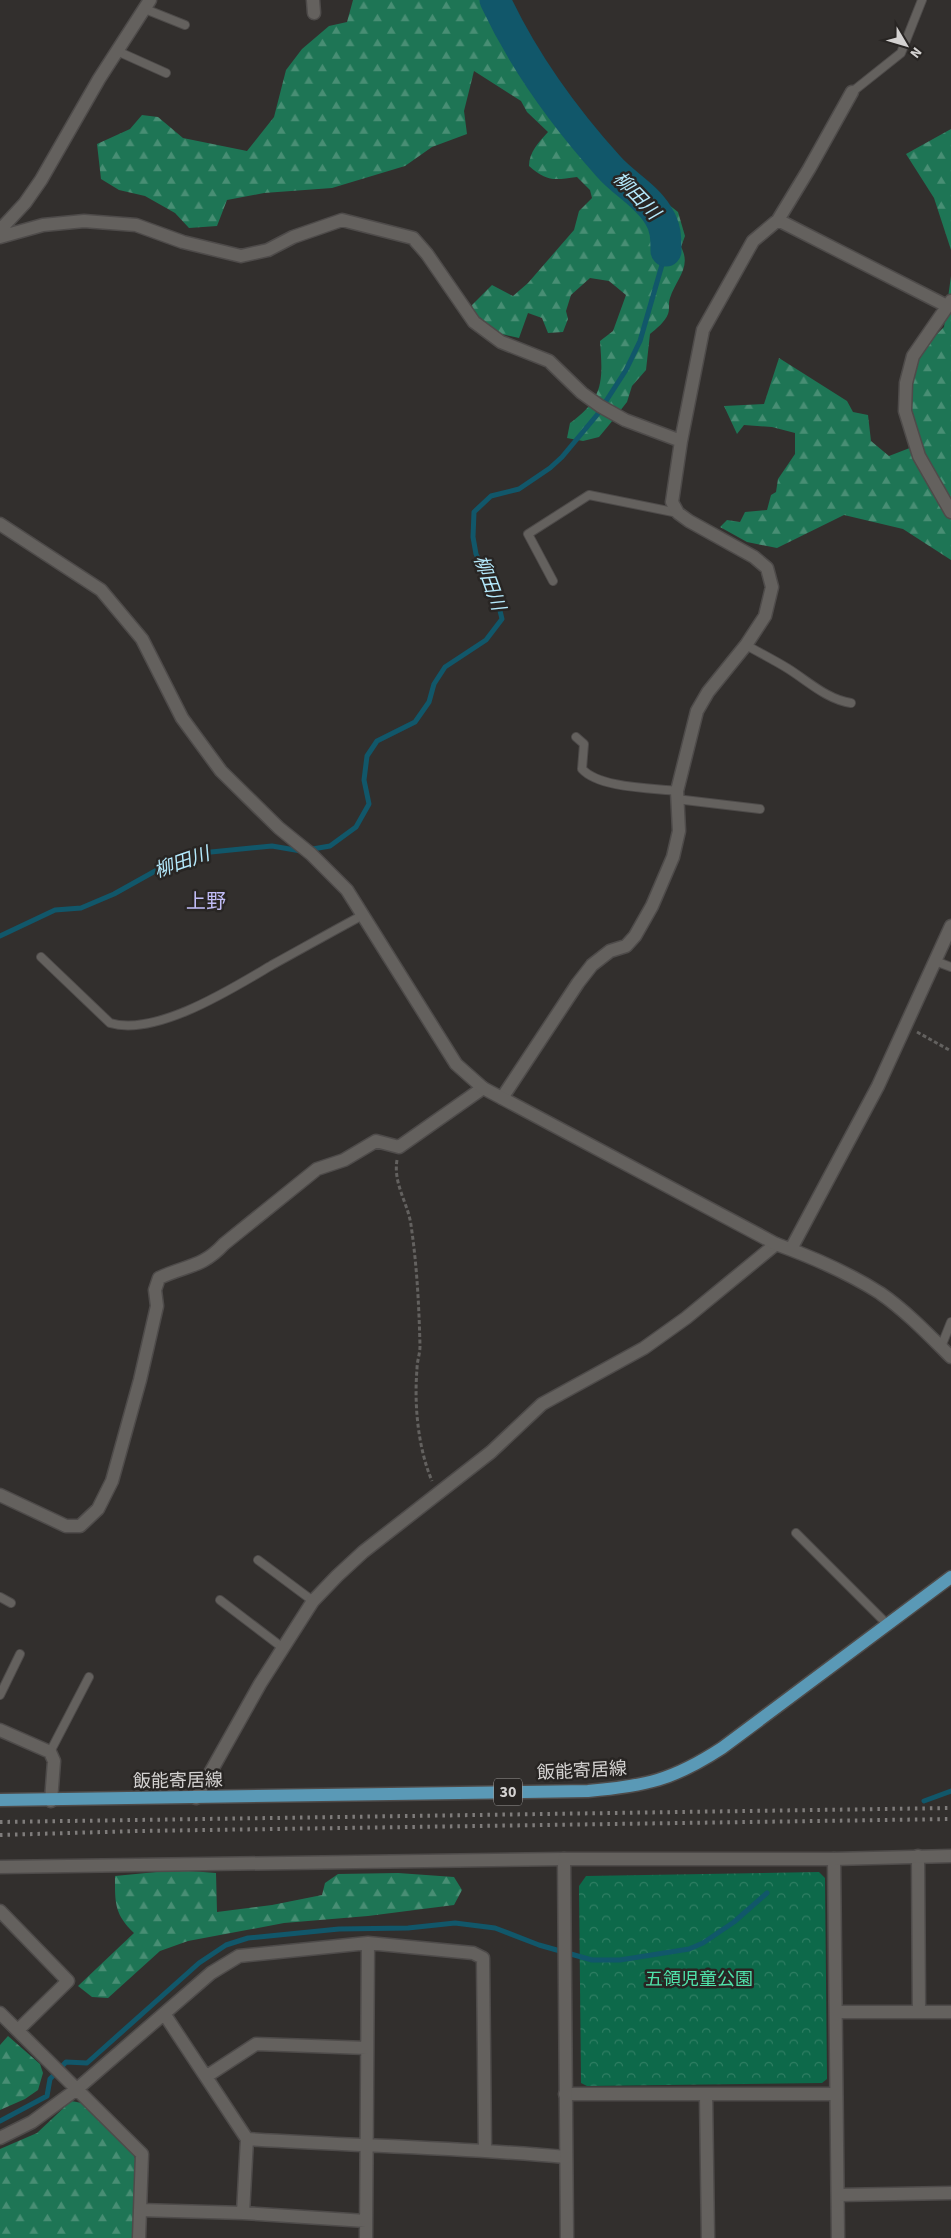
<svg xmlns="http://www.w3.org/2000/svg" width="951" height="2238" font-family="'Source Sans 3','Noto Sans JP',sans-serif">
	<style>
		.forest { fill: url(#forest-firs) }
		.park { fill: url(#park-crowns) }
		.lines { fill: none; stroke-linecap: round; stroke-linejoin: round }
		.stream { stroke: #11576a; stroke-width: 5 }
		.river { stroke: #11576a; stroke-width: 31 }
		.lane-casing { stroke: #4e4b4a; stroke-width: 10 }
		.street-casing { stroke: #4e4b4a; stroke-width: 15 }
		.secondary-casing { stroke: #4e4b4a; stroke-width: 15 }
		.primary-casing { stroke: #4e4b4a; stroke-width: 15 }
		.path { stroke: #63615f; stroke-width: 3; stroke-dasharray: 4 2.5; stroke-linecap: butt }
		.lane { stroke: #64615e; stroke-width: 8 }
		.street { stroke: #64615e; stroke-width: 12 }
		.secondary { stroke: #64615e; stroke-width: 12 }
		.primary { stroke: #5a99b6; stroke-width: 12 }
		.rail { stroke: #7f7c7b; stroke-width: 4; stroke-dasharray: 2.5 5; stroke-linecap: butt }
		.labels { text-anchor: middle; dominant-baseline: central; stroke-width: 5; stroke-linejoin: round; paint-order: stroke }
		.shield { fill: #282523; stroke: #a09e9d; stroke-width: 1 }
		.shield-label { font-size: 16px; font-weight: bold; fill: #d4d2d1 }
		.street-label { font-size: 18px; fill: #d4d2d1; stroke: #282523 }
		.park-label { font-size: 18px; fill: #4fe3aa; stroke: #282523 }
		.water-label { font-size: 19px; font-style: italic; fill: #b4e9fc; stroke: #282523 }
		.quarter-label { font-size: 20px; fill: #c0bcf6; stroke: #282523 }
	</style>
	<defs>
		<pattern id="forest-firs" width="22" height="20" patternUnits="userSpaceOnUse" patternTransform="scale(1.25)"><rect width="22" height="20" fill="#1e7555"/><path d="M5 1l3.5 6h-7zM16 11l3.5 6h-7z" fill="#488e74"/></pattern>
		<pattern id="park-crowns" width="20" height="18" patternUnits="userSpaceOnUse" patternTransform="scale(1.25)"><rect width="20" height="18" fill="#0d694a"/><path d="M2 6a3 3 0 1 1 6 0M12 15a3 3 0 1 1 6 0" fill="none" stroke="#2f7e63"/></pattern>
	</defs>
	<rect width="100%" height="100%" fill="#322f2d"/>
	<path class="forest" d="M353,0H507L515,11L528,50L551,74L554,85L563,95L567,124L572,137L591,155L624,163L639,181L678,212L685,236L681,247C692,267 676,279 670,298C668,303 670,309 668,314C665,322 656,329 650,334L646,370L632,386L627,402L609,425L599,437L583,441L567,438L570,423C604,398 603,381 600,341L613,331L626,295L609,281L590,278L571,295L566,311L568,319L563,332L548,333L542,318L528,313L519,338L501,334L473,312L472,305L492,285L513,296L528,283L574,230L579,211L592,198L590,190L577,177C554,180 547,182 529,166C529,152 539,142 548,132L527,112L521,101L474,71L464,111L467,134L432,147L405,166L332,188L264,193L227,200L217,226L189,228L175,213L145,196L119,190L101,179L97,144L130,129L142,115L158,117L183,138L247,151L274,117L286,70L302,49L329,26L347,22Z
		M951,129V250L934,198L906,154Z
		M951,276V560L903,529L844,515L777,548L747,542L720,527L727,520L740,522L745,512L767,510L771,495L776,492L778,479L795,454V433L772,427L744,425L737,434L724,406L764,404L779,358L847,401L853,412L868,415L871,441L889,456L920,444L910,417L909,397L916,363L927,344L944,327Z
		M177,1870L216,1873L217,1912L272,1905L322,1895L325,1883L338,1874L398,1873L454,1877L462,1890L454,1905L368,1916L284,1923L188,1941L160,1951L108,1998L92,1997L78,1986L134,1933C114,1914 115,1902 115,1876Z
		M8,2036L40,2064L43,2073L38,2090L25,2099L0,2110V2045Z
		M71,2101L82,2103L131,2150L136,2160L132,2238H0V2149L37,2133Z"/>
	<path class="park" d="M819,1872L825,1878L827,2079L822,2083L587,2086L581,2083L579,1886L586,1876Z"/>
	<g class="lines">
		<path class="stream" d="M0,936L55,910L81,908L114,894L157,870L201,853L272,846L301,851L330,846L356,827L369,804L364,780L367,756L377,741L415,722L429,702L434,684L445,667L486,640L502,619L496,594L476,554L473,537L474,512L491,496L519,489L550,468L562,457L597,415L626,370L640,341L666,251
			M924,1801L951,1791
			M0,2121L47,2096L50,2079L66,2062L87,2063L199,1963L226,1945L248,1938L339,1929L408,1928L455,1923L495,1928L539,1945L592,1960H620L689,1949L703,1943L734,1922L767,1893"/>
		<path class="river" d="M495,0C524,62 563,116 609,167C624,184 646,195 658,215C666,227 666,238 666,251"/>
		<g class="lane-casing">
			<path id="lane" d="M145,9L185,25
				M117,51L166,73
				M852,92L901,53L922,0
				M553,581L528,534L589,495L678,513
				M746,645C760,653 774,660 787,668C808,681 826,699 851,703
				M576,737L584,744L582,769C599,788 651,788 677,791
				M676,799L760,809
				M41,957L110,1023C156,1037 233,988 272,965C303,948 333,931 363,915
				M935,961L951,967
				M941,1347L951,1322
				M796,1533L887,1624
				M258,1560L313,1601
				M0,1597L11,1603
				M220,1600L283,1648
				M0,1695L20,1654
				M50,1752L89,1677"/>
		</g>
		<g class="street-casing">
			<path id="street" d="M313,0L314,13
				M778,220L947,306
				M0,230L25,203L41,180L99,79L150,0
				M0,237L43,225L84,221L136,225L183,242L241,256L268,250L293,237L342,220L413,238L427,254L474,322L501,342L549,361L582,393L600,406L625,420L681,441
				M951,301L913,356L906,383L905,411L919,456L951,512
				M502,1098L578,983L592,965L610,951L626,946L635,936L652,906L673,857L679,831L677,791L697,711L708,692L746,645L765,616L772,587L767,568L754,557L689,521L678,513L672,502L681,441L703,330L753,241L778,220L809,169L852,92
				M0,1495L66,1526H80L98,1509L112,1481L140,1380L157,1306L155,1290L159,1278C186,1265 202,1268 224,1244L317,1169L344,1160L376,1141L399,1147L483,1088
				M0,1730L50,1752L54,1761L51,1801
				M196,1798L260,1684L313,1601L337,1576L363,1552L491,1452L542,1404L644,1348L686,1318L776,1244
				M918,1856L919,2012
				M834,1859L838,2238
				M0,1867L564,1859
				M0,1911L68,1981L18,2030
				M836,2012H951
				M0,2013L142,2154L139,2238
				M165,2015L247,2139L243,2213
				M207,2076L256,2044L367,2048
				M565,2094H835
				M706,2095L708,2238
				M0,2138L32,2122L77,2089L211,1973L239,1956L368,1943L473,1953L483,1958L485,2150
				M247,2139C353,2146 460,2147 565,2157
				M838,2195L951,2193
				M140,2210L243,2213L366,2221
				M366,2238L368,1943"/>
		</g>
		<g class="secondary-casing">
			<path id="secondary" d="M0,524L101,590L142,639L182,718L221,771L279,828L311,854L347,890L456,1064L483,1088L776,1244C812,1257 847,1272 880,1293C906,1311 929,1335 951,1357
				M791,1249L878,1086L951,926
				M567,2238L564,1859H834L951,1856"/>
		</g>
		<g class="primary-casing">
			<path id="primary" d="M0,1800L588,1791C646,1786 673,1780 722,1748L951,1577"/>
		</g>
		<path class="path" d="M917,1032L951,1051
			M397,1160C393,1184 408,1203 411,1225C417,1266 419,1306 420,1346C420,1354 417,1361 417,1369C414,1405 418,1448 432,1481"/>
		<use href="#lane" class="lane"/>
		<use href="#street" class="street"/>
		<use href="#secondary" class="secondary"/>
		<use href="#primary" class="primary"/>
		<path class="rail" d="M0,1822L951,1808
			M0,1835L138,1831L951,1819"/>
	</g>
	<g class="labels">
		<rect class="shield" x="494" y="1778.5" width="28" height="27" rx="4"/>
		<g class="shield-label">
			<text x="508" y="1792">30</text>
		</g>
		<g class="street-label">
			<text transform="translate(582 1771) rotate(-3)">飯能寄居線</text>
			<text transform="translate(178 1781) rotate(-1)">飯能寄居線</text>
		</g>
		<g class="park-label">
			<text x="699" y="1979">五領児童公園</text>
		</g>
		<g class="water-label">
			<text transform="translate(636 196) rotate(46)">柳田川</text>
			<text transform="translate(489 583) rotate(70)">柳田川</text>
			<text transform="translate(182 863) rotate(-19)">柳田川</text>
		</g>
		<g class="quarter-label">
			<text x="206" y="902">上野</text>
		</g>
	</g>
	<g transform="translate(906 45) rotate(128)" stroke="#282523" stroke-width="4" paint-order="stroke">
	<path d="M0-4L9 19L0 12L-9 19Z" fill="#d4d2d1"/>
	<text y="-8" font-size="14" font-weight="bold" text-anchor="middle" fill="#d4d2d1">N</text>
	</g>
</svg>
